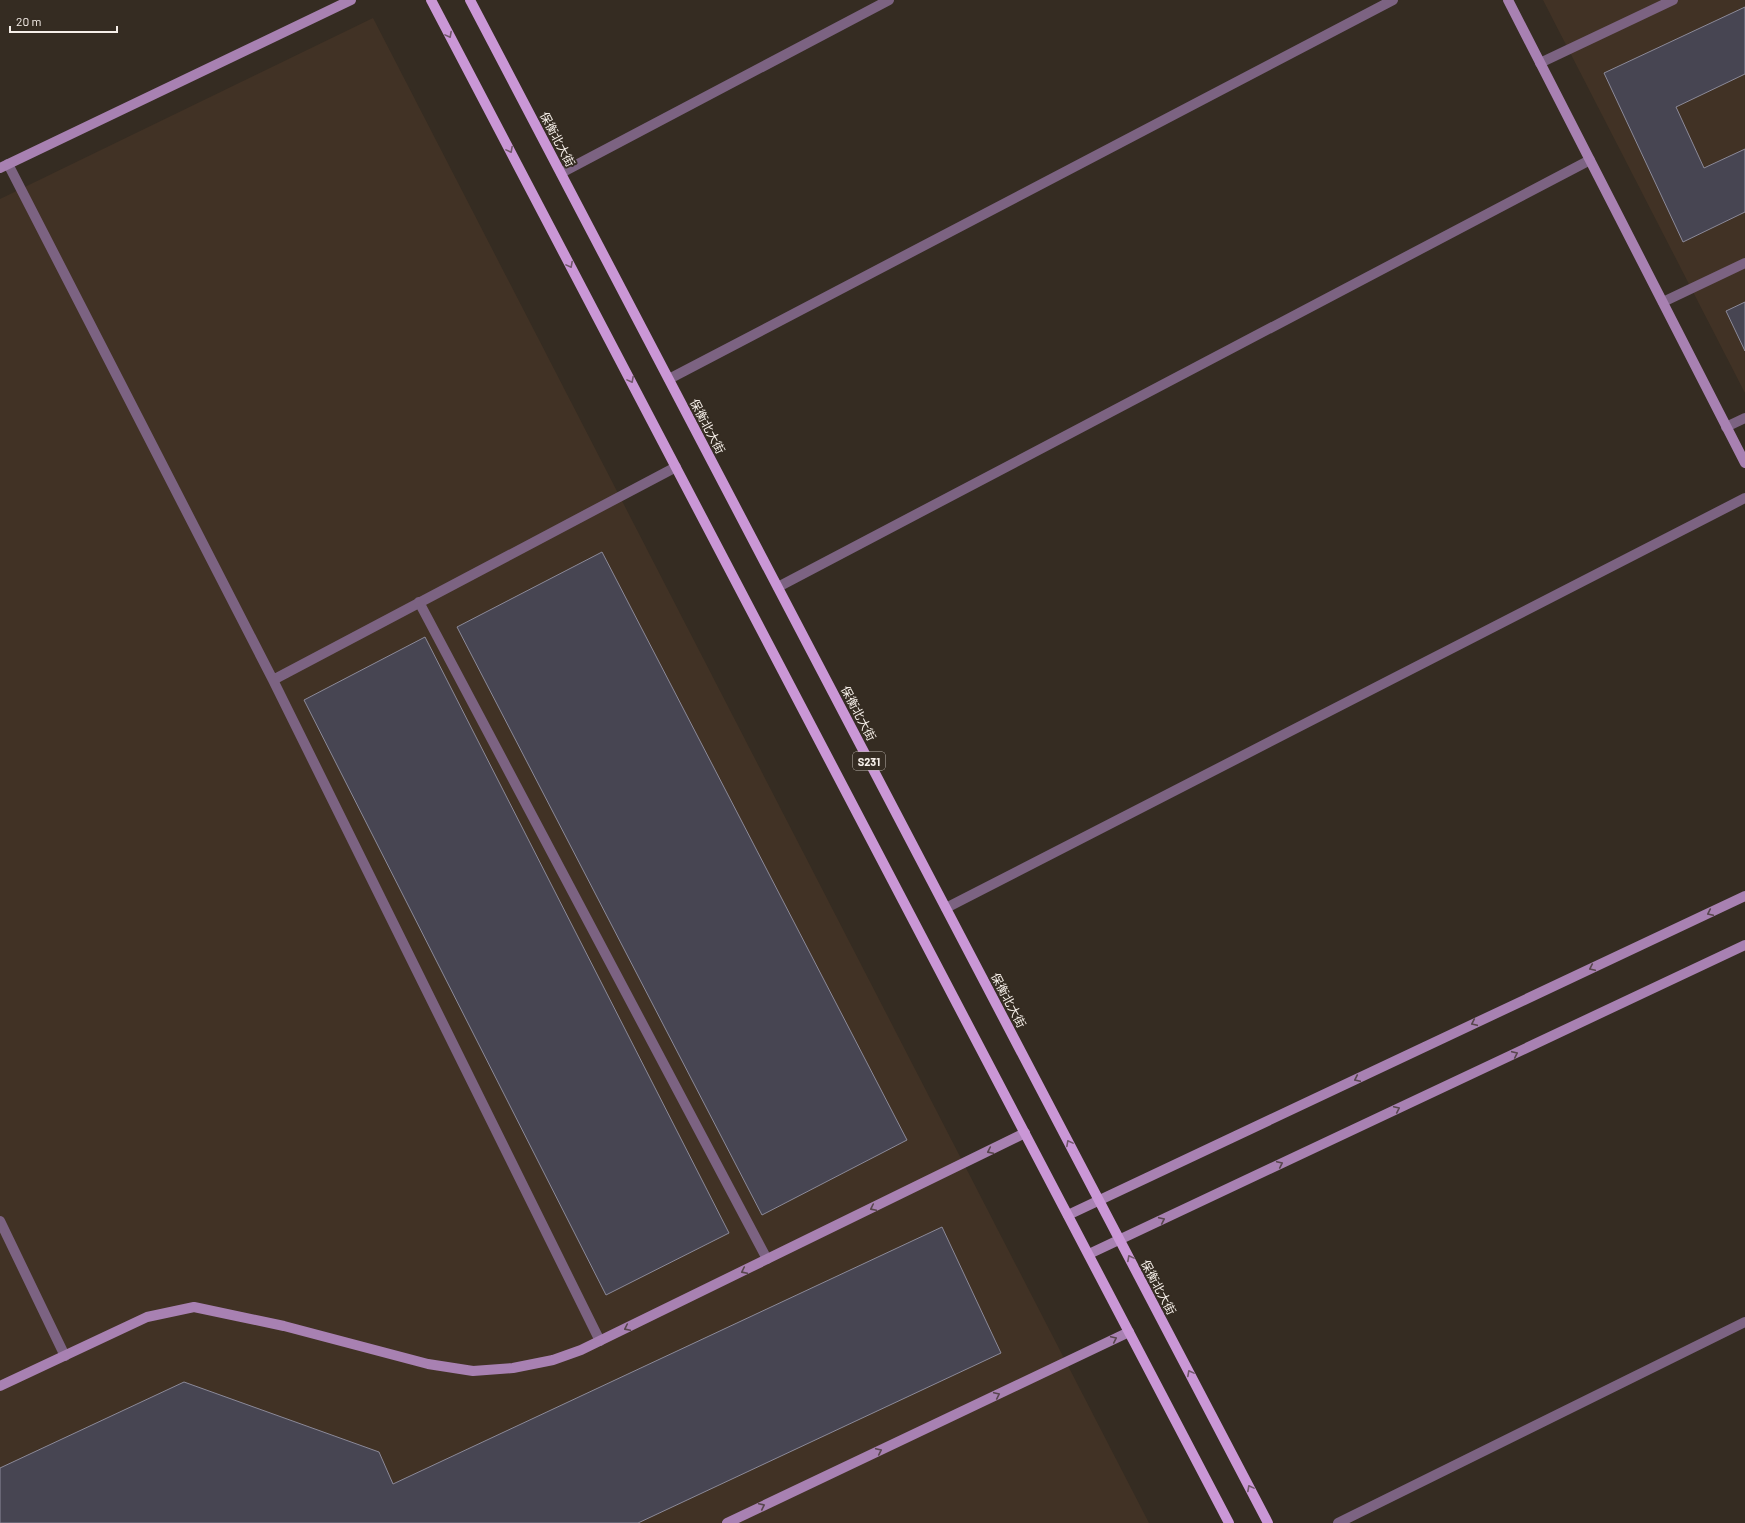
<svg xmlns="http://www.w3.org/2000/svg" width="1745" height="1523" font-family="Barlow,'Noto Sans SC',sans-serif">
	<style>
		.built { fill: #413225 }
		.building { fill: #474552; stroke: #8c8a99 }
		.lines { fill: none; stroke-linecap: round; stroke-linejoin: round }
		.lane { stroke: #7c6382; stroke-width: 10 }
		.street { stroke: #7c6382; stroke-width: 10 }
		.secondary { stroke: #a881b2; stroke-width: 10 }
		.primary { stroke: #ca97d6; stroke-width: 10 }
		.oneway { stroke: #71576a }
		.oneway2 { stroke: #58464d }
		.labels { text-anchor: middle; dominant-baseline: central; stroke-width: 4; stroke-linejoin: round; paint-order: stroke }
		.shield { fill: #352c22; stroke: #bcb4ad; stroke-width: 1 }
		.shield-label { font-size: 11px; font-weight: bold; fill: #f6efe9 }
		.street-label { font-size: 12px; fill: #f6efe9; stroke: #352c22 }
	</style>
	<rect width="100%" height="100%" fill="#352c22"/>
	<path class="built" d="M1543,0H1745V393Z
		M373,18L1149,1523H0V199Z"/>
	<path class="building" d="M1745,7V74L1676,107L1704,168L1745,149V212L1683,242L1604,73Z
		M1745,302V351L1726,311Z
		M602,552L907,1140L762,1215L457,627Z
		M425,637L729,1233L606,1295L304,700Z
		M942,1227L1001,1353L638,1523H0V1468L184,1382L379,1452L393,1484Z"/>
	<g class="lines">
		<path class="lane" d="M419,602L767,1259
			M1338,1523L1745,1322"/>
		<path class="street" d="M1540,63L1673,0
			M8,164L273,680L600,1341
			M561,173L889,0
			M1663,302L1745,263
			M669,379L1393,0
			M1726,427L1745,418
			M778,587L1590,160
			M273,680L676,467
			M946,908L1745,498
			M0,1221L65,1356"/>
		<path class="secondary" d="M1508,0L1745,463
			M0,168L351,0
			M1068,1215L1745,896
			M1089,1254L1745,945
			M0,1386L147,1317L194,1307L284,1326L428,1364L473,1371L513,1368L553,1360L581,1350L1025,1133
			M727,1523L1129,1332"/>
		<path class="primary" d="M431,0L1229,1523
			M470,0L1268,1523"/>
	</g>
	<defs><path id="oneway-chevron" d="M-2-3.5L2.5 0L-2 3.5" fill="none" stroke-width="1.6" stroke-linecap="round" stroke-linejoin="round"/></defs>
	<g class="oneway">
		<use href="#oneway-chevron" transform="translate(449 35) rotate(62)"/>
		<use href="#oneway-chevron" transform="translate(510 150) rotate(62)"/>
		<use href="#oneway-chevron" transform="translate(570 265) rotate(62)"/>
		<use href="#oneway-chevron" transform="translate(631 380) rotate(62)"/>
		<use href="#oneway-chevron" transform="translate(1069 1143) rotate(-118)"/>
		<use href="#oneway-chevron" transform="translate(1130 1258) rotate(-118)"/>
		<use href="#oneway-chevron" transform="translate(1190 1373) rotate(-118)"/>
		<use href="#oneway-chevron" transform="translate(1250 1488) rotate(-118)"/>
	</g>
	<g class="oneway2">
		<use href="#oneway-chevron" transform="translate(1710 913) rotate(155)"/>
		<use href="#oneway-chevron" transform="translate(1592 968) rotate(155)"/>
		<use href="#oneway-chevron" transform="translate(1474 1023) rotate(155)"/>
		<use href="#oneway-chevron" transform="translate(1515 1054) rotate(-25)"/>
		<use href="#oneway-chevron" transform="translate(1357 1079) rotate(155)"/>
		<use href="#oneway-chevron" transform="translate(1397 1109) rotate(-25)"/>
		<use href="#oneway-chevron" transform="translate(990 1151) rotate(154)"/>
		<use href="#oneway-chevron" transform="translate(1280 1164) rotate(-25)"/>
		<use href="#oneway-chevron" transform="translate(873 1208) rotate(154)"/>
		<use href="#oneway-chevron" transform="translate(1162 1220) rotate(-25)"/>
		<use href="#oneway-chevron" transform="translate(744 1271) rotate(154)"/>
		<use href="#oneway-chevron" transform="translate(627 1328) rotate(154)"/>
		<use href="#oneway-chevron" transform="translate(1114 1339) rotate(-25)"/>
		<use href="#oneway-chevron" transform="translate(997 1395) rotate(-25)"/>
		<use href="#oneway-chevron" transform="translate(879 1451) rotate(-25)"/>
		<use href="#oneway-chevron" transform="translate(762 1506) rotate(-25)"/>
	</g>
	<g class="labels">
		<rect class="shield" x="853" y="752" width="32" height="18" rx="3"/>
		<g class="shield-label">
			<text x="869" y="761">S231</text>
		</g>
		<g class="street-label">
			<text transform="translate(558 139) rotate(62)">保衡北大街</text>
			<text transform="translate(708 426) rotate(62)">保衡北大街</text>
			<text transform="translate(859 713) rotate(62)">保衡北大街</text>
			<text transform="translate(1009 1000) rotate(62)">保衡北大街</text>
			<text transform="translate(1159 1287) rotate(62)">保衡北大街</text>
		</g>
	</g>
	<path d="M10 26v6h107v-6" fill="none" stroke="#f6efe9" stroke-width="2"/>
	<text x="16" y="26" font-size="12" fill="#f6efe9" stroke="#352c22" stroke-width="3" paint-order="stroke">20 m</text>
</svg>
